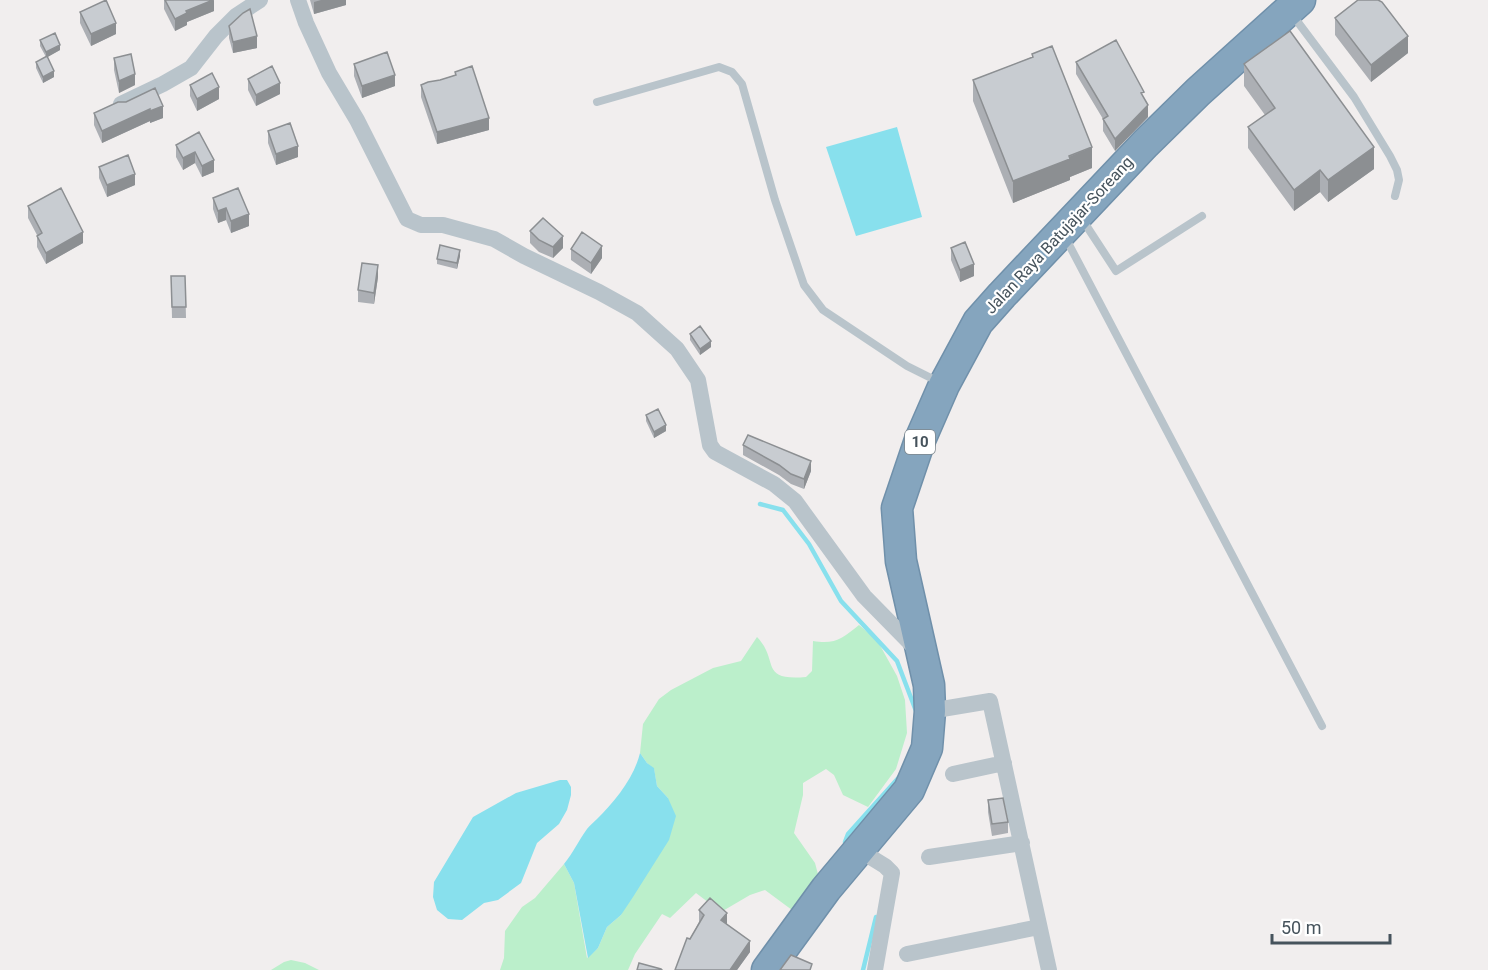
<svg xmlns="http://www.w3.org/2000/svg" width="1488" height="970" font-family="Roboto,sans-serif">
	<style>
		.green { fill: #bbefcb }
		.water { fill: #88e0ed }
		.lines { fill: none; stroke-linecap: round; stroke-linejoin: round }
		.stream { stroke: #88e0ed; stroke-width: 4.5 }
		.highway-casing { stroke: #7090aa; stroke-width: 33 }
		.lane { stroke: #b9c4cb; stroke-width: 8 }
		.street { stroke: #b9c4cb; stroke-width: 16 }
		.highway { stroke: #85a5be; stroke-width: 30 }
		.wall { fill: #acafb4 }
		.shaded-wall { fill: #8c8f92 }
		.building { fill: #c8ccd1; stroke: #8c8f92; stroke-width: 1.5 }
		.labels { text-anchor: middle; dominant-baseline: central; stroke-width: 4.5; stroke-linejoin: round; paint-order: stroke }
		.shield { fill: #fff; stroke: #7e878d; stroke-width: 1.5 }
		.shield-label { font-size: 15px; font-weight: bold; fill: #46535c }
		.street-label { font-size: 16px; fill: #46535c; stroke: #fff }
	</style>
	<rect width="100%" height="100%" fill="#f1eeee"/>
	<path class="green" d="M859,625L877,640L897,676L905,700L907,733L896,769L868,807L843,795L834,775L826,769L803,783V795L794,833L815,863L819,878L792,910L765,890L750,895L721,912L696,893L670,918L662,914L635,954L628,970H500L504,958L505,931L522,907L535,898L564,864L574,883L587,958L598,948L607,927L621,915L668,798L657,786L654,769L647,763L640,753L643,724L659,699L671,690L713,668L741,661L757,637C780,661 758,681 806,677L812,671L813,641C835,645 843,638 859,625Z
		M291,960L305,963L319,970H271L284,962Z"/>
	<path class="water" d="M897,127L922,217L856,236L826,147Z
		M640,753L647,763L654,768L657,786L668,798L676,816L669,840L633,897L621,915L607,927L598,948L588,958L574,883L564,864C573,853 579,840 587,829C590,825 594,822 597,819C615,801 634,778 640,753Z
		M560,780H567L571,787V795L567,810L559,824L537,843L521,883L498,900L484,903L462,920L448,919L437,910L433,897L434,882L473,817L516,793Z"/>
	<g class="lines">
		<path class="stream" d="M760,504L783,510L809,544L841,601L897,661L916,711
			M849,845L845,842L848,834L901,775
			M863,970L876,917"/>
		<g class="highway-casing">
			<path id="highway" d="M767,970L826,889L909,790L927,748L930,711L929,685L901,561L897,508L920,440L944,385L978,322L1002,295L1145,144L1198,92L1300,0"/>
		</g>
		<path class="lane" d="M1291,13L1354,97L1390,156L1397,170L1399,180L1395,196
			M597,102L719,67L732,72L742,84L775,200L804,285L823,310L907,366L941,383
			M1082,219L1116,271L1202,216
			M1065,237L1322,726"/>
		<path class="street" d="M298,0L306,23L329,73L357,120L407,219L421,225H443L494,239L524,256L599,292L637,313L677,349L698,380L710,445L715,452L774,484L795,501L864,596L917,650
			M121,104L163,84L191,68L216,36L236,16L260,0
			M930,711L990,701L1049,970
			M953,774L1004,763
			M863,845L872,858L885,866L892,873L875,970
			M929,857L1022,843
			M907,954L1039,927"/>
		<use href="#highway" class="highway"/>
	</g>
	<path class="wall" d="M164,0H214V11L187,22V25L175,31L164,9Z
		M310,0H346V5L314,14Z
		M80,12L116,34L91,46L80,23Z
		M1335,18L1408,53L1371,82L1335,35Z
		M229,26L257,48L233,53L229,38Z
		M40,40L60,50L47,57L54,77L43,83L36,68V62L46,57L40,46Z
		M1032,54L1092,168L1070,177V180L1013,203L973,101V80L1032,57Z
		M114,58L135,85L119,93L114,70Z
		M1076,62L1148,117L1115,151L1103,131V119L1076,74Z
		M354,64L395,86L362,98L354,76Z
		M1244,64L1374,169L1328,202L1320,192L1294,211L1248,148V127L1265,115L1244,86Z
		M455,72L489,130L437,144L421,97V85L440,80L455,75Z
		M248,79L280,94L256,106L248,90Z
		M190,85L219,99L197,111L190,96Z
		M155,88L163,118L150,123V121L102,143L94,125V113L126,102Z
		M268,131L298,157L276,165L268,143Z
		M199,132L214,172L202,177L195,163L183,170L176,157V145Z
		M99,167L135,185L107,197L99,178Z
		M213,198L249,226L231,233L226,220L218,223L213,209Z
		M28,206L83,243L46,264L37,247V235L28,218Z
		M530,231L563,248L553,258L539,252L530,243Z
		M951,248L974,276L960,282L951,260Z
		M571,249L602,258L591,274L571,260Z
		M460,256L457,269L437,264V259Z
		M171,276H185L186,318H172Z
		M378,277L374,304L358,302V290Z
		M690,334L711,347L700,355L690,340Z
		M646,415L666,431L654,438L646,421Z
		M743,445L811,471L804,489L791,484L779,475L743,455Z
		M988,800L1008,822V833L992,836L988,812Z
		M699,910L727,924L750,952L737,970H675L690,939L699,922Z"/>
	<path class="shaded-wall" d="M214,0V11L187,22V25L175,31V19L186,11Z
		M321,0H346V5L314,14V2Z
		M116,23V34L91,46V34Z
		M257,36V48L233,53V42Z
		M1408,36V53L1371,82V65Z
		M60,45V50L46,58V52Z
		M54,71V77L43,83V77Z
		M135,74V85L119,93V81Z
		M395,75V86L362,98V86Z
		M280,83V94L256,106V95Z
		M219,87V99L197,111V99Z
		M1148,105V117L1115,151V139Z
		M163,106V118L150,123V111Z
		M150,109V121L102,143V131Z
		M489,118V130L437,144V132Z
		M298,146V157L276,165V154Z
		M1092,147V168L1070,177V180L1013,203V181Z
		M1374,147V169L1328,202V180Z
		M195,152V163L183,170V158Z
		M214,160V172L202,177V166Z
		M1320,170V192L1294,211V190Z
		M135,174V185L107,197V185Z
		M226,208V220L218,223V211Z
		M249,214V226L231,233V221Z
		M83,232V243L46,264V253Z
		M563,236V248L553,258V247Z
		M602,246V258L591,274V263Z
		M460,250V256L457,269V263Z
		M974,264V276L960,282V270Z
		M378,265V277L374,304V293Z
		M711,341V347L700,355V349Z
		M666,425V431L654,438V432Z
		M811,461V471L804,489V479Z
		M727,913V925L721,920Z
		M750,941V952L737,970H730Z"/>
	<path class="building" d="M106,0L116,23L91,34L80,12Z
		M165,0H213L186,11L187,13L175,19Z
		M1358,0H1378L1382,2L1408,36L1371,65L1335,18Z
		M250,9L257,36L233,42L229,26L243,13Z
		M1290,31L1374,147L1328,180L1320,170L1294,190L1248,127L1275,108L1244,64Z
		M55,33L60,45L46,52L40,40Z
		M1116,40L1144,92L1141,93L1148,105L1115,139L1103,119L1108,116L1076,62Z
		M1052,46L1092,147L1069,156L1070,159L1013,181L973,80L1033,57L1032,54Z
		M387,52L395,75L362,86L354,64Z
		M131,54L135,74L119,81L114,58Z
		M47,56L54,71L43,77L36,62Z
		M272,66L280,83L256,95L248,79Z
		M472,66L489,118L437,132L421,85L428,82L440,80L456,75L455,72Z
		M212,73L219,87L197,99L190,85Z
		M155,88L163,106L150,111V109L102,131L94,113L118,102H126Z
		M290,123L298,146L276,154L268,131Z
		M199,132L214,160L202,166L195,152L183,158L176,145Z
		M128,155L135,174L107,185L99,167Z
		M61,188L83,232L46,253L37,236L42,233L28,206Z
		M238,188L249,214L231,221L226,208L218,211L213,198Z
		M543,218L563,236L553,247L539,240L530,231Z
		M582,232L602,246L591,263L571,249Z
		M965,242L974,264L960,270L951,248Z
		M440,245L460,250L457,263L437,259Z
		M362,263L378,265L374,293L358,290Z
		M171,276H185L186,307H172Z
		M700,326L711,341L700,349L690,334Z
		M658,409L666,425L654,432L646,415Z
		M748,435L811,461L804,479L791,474L779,465L743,445Z
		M1003,798L1008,822L992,824L988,800Z
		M710,898L727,913L721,920L750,941L730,970H675L687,938L690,939L704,915L699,910Z
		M791,955L812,964L810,970H780Z
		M639,963L661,969L662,970H637Z"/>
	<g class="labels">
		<rect class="shield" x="905" y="430" width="30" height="24" rx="4.5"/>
		<g class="shield-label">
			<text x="920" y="442">10</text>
		</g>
		<g class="street-label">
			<text transform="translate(1059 235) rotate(-47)">Jalan Raya Batujajar-Soreang</text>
		</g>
	</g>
	<path d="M1272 934v9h118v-9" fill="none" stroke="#46535c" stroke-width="3"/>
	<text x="1281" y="934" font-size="18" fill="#46535c" stroke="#ffffff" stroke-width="4.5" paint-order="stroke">50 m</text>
</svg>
